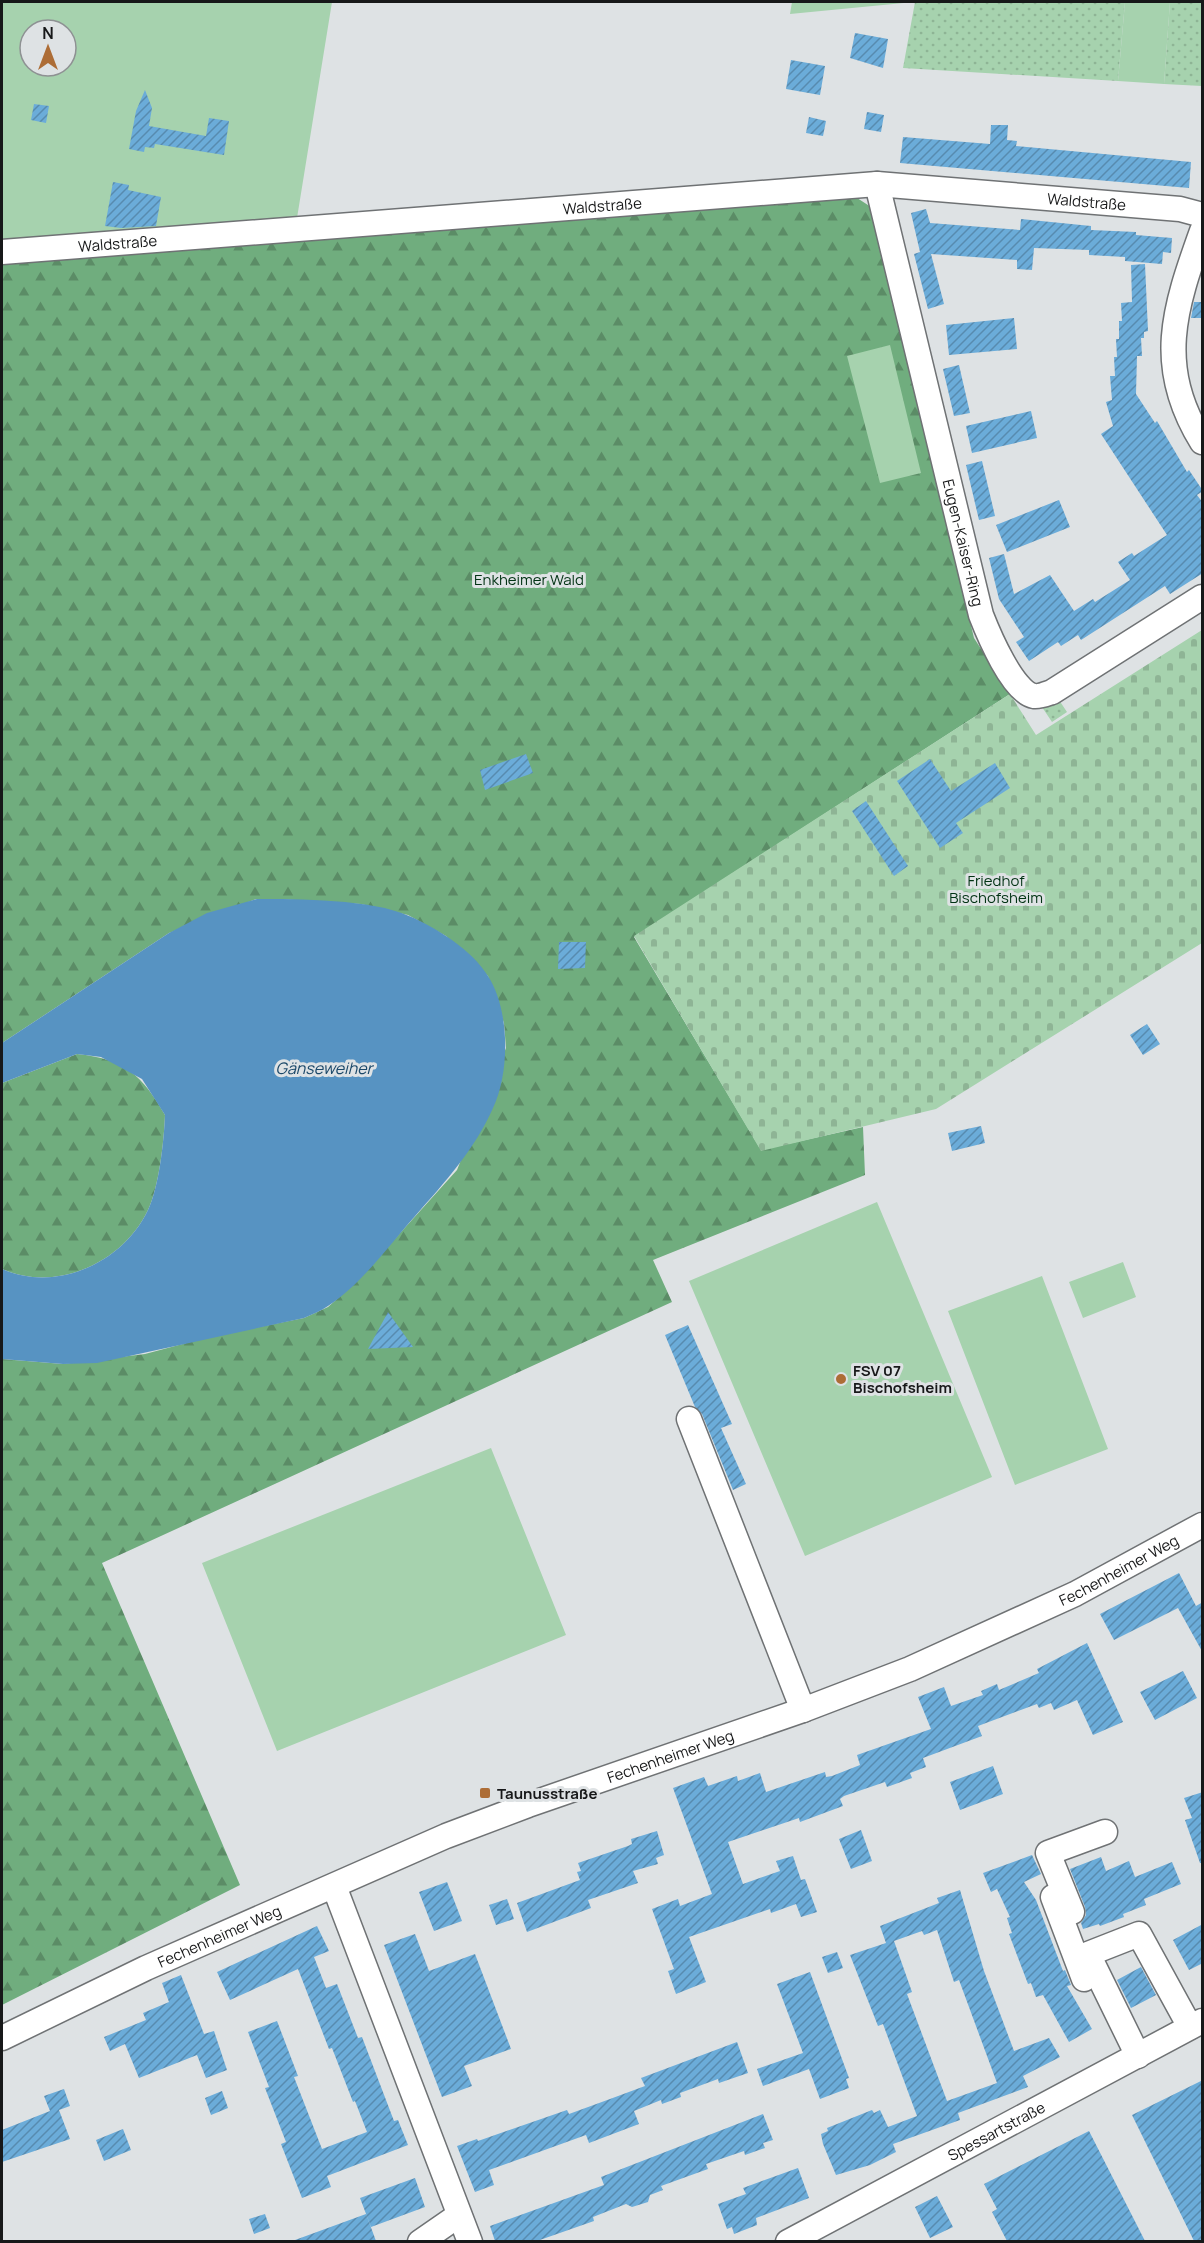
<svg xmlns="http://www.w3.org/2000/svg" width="1204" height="2243" font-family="Manrope,sans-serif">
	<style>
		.grass { fill: url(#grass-dots) }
		.forest { fill: url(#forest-firs) }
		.cemetery { fill: url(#cemetery-stones) }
		.green { fill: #a6d2ae; fill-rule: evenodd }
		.water { fill: #5793c2 }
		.building { fill: url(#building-hatch); fill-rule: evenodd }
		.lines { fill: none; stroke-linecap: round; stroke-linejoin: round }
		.minor-casing { stroke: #6f7274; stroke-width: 27 }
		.minor { stroke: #fff; stroke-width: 24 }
		.poi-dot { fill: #ad6d36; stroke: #dee2e4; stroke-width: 2 }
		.labels { text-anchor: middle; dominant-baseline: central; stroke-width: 6; stroke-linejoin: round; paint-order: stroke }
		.street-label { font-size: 15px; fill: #171819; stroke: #dee2e4 }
		.park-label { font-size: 15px; fill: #023314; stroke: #dee2e4 }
		.poi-label { font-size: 15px; font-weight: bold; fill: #171819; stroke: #dee2e4; text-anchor: start }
		.water-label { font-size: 16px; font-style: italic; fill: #1b4869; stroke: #dee2e4 }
	</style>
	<defs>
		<pattern id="grass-dots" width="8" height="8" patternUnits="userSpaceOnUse" patternTransform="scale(1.5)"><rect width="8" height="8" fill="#a6d2ae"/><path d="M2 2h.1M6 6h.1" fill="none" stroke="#8eb495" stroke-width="1.8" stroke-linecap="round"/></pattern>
		<pattern id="forest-firs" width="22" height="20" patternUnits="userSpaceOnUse" patternTransform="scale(1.5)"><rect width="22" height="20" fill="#70ad7e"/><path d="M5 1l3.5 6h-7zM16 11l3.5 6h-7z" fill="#5b8c66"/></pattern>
		<pattern id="cemetery-stones" width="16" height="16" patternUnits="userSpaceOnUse" patternTransform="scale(1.5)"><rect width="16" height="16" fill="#a6d2ae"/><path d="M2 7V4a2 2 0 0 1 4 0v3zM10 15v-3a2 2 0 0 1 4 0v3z" fill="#8eb495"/></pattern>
		<pattern id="building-hatch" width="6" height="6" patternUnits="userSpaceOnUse" patternTransform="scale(1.5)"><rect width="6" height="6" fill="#6bacd9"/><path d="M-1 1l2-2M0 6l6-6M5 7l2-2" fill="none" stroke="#578baf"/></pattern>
	</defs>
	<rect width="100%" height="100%" fill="#dee2e4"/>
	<path class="grass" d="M915,2H1125L1118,81L903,68Z
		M1170,2H1202V86L1164,84Z
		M1057,697L1067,712L1052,722L1042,707Z"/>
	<path class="forest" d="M854,196L871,207L974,638L1010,694L634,937L761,1150L863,1127L865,1175L653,1260L672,1302L102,1563L240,1885L2,2005V1359L63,1364L145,1354L209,1337L304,1318L328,1307L356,1282L457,1170L506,1048L504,1023L488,976L446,936L408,915L361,904L278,899H256L169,933L2,1043V261Z
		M77,1054C125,1059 142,1075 165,1115C164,1141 159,1187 148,1210C123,1263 56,1293 2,1269V1083Z"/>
	<path class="cemetery" d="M1202,630V943L936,1109L761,1151L634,936L1010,694L1036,735Z"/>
	<path class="green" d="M2,2H332L297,218L2,249ZM30,30H66V66H30Z
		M792,2H914L790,14Z
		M1125,2H1170L1164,84L1118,81Z
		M890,345L921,473L880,483L847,356Z
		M877,1202L992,1477L805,1556L689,1281Z
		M1123,1262L1136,1297L1083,1318L1069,1282Z
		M1042,1276L1108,1449L1015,1485L948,1311Z
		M491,1448L566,1635L277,1751L202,1563Z"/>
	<path class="water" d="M257,899C298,899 372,899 409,916C437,928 472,950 488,976C510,1010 510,1072 493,1108C475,1149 445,1182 416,1215C389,1245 362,1284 328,1306C321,1311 312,1314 304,1318L97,1363L63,1364L2,1359V1269C56,1293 123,1263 148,1210C159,1187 164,1141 165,1115L142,1079L101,1057L77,1054L2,1083V1043L169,933L207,913Z"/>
	<path class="building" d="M855,33L888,39L883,68L850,58Z
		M791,60L825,66L820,95L786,89Z
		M145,90L152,108L149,126L206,136L209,118L229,121L224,155L155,144L154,148L145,147L144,152L129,149L136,111Z
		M34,104L49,106L46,123L31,120Z
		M867,112L884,115L881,132L864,129Z
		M809,117L826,121L823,136L806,133Z
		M991,125H1008L1007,140L1017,141L1016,146L1191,162L1189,188L900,163L903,137L990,144Z
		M113,182L129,185L128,190L161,197L156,226L121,228L105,226Z
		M926,209L930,223L1020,230L1021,219L1091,226V230L1136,232V235L1172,238L1171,253L1163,252L1162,264L1125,261V257L1089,255V250L1034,248L1032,270L1017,269V260L931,254L944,304L928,309L914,254L920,252L911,213Z
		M1145,264L1148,331L1144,332V338H1141L1142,356H1137L1136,394L1155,423L1157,421L1187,472L1189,470L1203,491L1197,495L1203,503V573L1170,594L1165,586L1081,640L1078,635L1061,646L1058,642L1029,661L1016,642L1024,637L999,599L989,558L1004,554L1014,594L1050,575L1074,611L1093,599L1095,602L1130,580L1118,562L1132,553L1134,556L1167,535L1101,434L1113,426L1106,402L1112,400L1110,376H1115L1114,357H1117L1116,339H1119V321H1122L1121,303L1132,302L1131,265Z
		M1194,302H1203V318H1191Z
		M1014,318L1017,349L949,355L946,325Z
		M959,365L970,413L954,416L943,369Z
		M1031,411L1037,438L972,453L966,426Z
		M982,461L995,516L979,520L966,465Z
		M1059,500L1070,527L1007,552L996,525Z
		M526,754L533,773L485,790L480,770Z
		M930,759L951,791L995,763L1010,788L956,823L963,833L940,848L897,781Z
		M866,801L908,866L894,876L852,811Z
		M559,942H586L585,968L558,969Z
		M1147,1024L1160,1044L1143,1055L1130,1035Z
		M981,1126L985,1143L952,1151L948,1133Z
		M388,1312L413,1347L368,1349Z
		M688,1325L732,1424L721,1428L746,1484L733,1490L702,1414L695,1407L665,1335Z
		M1179,1573L1196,1606L1203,1602V1653L1178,1608L1114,1640L1100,1614Z
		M1087,1643L1123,1722L1093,1735L1077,1700L1054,1710L1051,1703L1039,1708L1037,1704L978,1726L982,1736L923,1758L926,1767L910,1773L912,1778L887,1787L885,1782L844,1796L840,1799L843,1806L800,1822L799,1818L728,1842L743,1884L780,1871L776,1861L793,1856L801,1880L805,1879L817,1912L801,1917L796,1904L771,1913L770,1909L689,1937L706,1982L676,1994L668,1971L674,1969L652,1909L678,1899L680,1906L712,1894L673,1788L704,1777L708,1786L737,1776L738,1781L760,1773L766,1792L825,1772L826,1777L832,1776L860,1765L857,1755L931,1729L918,1697L944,1687L951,1706L983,1695L981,1691L997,1684L999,1690L1039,1673L1037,1669Z
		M1183,1671L1197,1698L1155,1720L1140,1692Z
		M993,1766L1003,1794L960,1810L950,1782Z
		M1203,1792V1863H1200L1185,1820L1192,1818L1184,1798Z
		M861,1830L872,1861L851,1869L839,1839Z
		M657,1831L664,1855L656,1858L658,1864L633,1871L638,1883L588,1900L591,1908L527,1932L517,1903L580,1880L577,1872L581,1871L578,1863L628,1846L632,1844L631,1839Z
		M1032,1855L1041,1874L1024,1882L1036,1900L1063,1971L1065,1970L1071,1985L1067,1986L1092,2029L1069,2042L1043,1995L1036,1997L1031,1983L1028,1984L1009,1934L1012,1933L1007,1918L1010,1917L997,1889L991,1892L983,1873Z
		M1101,1857L1106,1871L1129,1861L1135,1877L1172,1862L1181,1884L1144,1899L1146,1905L1123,1914L1124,1917L1100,1926L1099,1924L1083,1929L1081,1923L1086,1915L1085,1907L1070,1869Z
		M447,1882L462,1921L434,1931L419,1892Z
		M960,1890L984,1971L1014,2051L1049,2038L1060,2057L1023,2076L1028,2087L958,2113L960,2120L893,2144L896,2152L870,2165L836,2175L823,2144L821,2134L828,2131L827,2128L872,2110L874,2113L880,2110L888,2127L917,2116L883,2024L878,2026L850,1955L886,1943L880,1926L939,1903L937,1898ZM937,1930L954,1982L959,1980L997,2083L947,2101L907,1994L912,1992L894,1941L922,1931L924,1935Z
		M507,1899L514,1919L496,1925L489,1905Z
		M1203,1924V1963L1189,1970L1173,1940Z
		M317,1926L329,1951L314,1957L326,1988L337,1984L358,2038L362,2037L394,2121L398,2120L408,2145L327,2176L331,2187L302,2198L281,2144L286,2142L265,2088L269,2087L248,2032L277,2021L298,2076L294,2077L322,2149L367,2132L355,2101L353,2102L332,2048L329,2049L298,1969L230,2000L217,1972Z
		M415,1934L429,1971L475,1954L511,2049L464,2066L472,2086L442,2097L384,1945Z
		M837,1952L843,1968L828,1973L822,1957Z
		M1141,1967L1156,1995L1131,2008L1117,1980Z
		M810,1972L849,2078L846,2079L849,2088L820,2099L809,2069L763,2086L757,2069L803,2053L777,1984Z
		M181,1975L204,2034L214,2031L227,2070L206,2078L197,2055L139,2078L125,2044L110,2051L104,2037L146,2020L143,2013L169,2002L162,1983Z
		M737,2042L748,2073L719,2083L718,2079L680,2093L681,2097L662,2104L661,2100L634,2111L639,2124L589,2143L586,2135L489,2170L494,2185L475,2192L457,2146L477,2139L478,2141L567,2110L569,2114L610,2099L645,2086L641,2078Z
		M1203,2080V2241H1194L1132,2115Z
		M64,2089L70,2106L59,2110L70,2139L2,2162V2130L50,2111L44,2096Z
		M222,2091L228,2108L211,2115L205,2098Z
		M763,2114L773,2140L763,2143L765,2148L745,2155L744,2151L706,2164L708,2169L661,2186L663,2190L650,2195L648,2202L632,2207L626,2204L593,2217L594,2221L537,2241H495L490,2226L604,2185L601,2177Z
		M123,2129L131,2150L104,2161L96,2140Z
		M1089,2131L1145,2241H1007L992,2212L997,2209L984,2184Z
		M798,2168L809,2198L756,2218L757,2225L734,2234L732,2227L727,2229L718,2204L746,2194L743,2188Z
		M415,2178L425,2207L371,2227L360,2198Z
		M937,2196L953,2227L930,2238L915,2207Z
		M265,2214L270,2228L254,2234L249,2219Z
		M366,2214L376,2241H295V2240Z"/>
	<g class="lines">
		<g class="minor-casing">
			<g id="minor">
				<path id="s1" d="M877,184L981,615C988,633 1013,693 1034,696C1039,697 1046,694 1052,692L1202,597"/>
				<path d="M1202,231C1174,309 1155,366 1202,442"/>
				<path id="s2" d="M2,252L877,184L1180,209L1202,215"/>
				<path d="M689,1419L803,1710"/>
				<path d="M334,1886L470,2242"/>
				<path d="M1053,1897L1084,1979"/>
				<path d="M1072,1912L1048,1853L1105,1832"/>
				<path id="s3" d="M2,2038L146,1968L446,1836L528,1805L803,1710L910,1669L1075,1594L1202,1525"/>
				<path d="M1138,2056L1088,1954L1139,1934L1190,2027"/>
				<path d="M420,2242L459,2215"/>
				<path id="s4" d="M788,2242L1202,2021"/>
			</g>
		</g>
		<use href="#minor" class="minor"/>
	</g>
	<g class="poi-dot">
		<circle cx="841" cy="1379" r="6"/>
		<rect x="479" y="1787" width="12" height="12" rx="3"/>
	</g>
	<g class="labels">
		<g class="street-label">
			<text stroke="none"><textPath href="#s2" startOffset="1088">Waldstraße</textPath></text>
			<text stroke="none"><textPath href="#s2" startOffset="602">Waldstraße</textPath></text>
			<text stroke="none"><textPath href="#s2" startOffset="116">Waldstraße</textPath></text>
			<text stroke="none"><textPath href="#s1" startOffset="369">Eugen-Kaiser-Ring</textPath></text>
			<text stroke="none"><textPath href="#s3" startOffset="1212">Fechenheimer Weg</textPath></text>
			<text stroke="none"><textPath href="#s3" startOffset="726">Fechenheimer Weg</textPath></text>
			<text stroke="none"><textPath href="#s3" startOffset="240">Fechenheimer Weg</textPath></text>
			<text stroke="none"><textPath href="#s4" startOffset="236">Spessartstraße</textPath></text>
		</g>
		<g class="park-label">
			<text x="529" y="579">Enkheimer Wald</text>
			<text x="996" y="880">Friedhof<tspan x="996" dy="17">Bischofsheim</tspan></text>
		</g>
		<g class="poi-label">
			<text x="853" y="1370">FSV 07<tspan x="853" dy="17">Bischofsheim</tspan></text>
			<text x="497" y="1793">Taunusstraße</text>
		</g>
		<g class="water-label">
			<text x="324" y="1068">Gänseweiher</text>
		</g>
	</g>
	<rect width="1204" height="2243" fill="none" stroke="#171819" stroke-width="6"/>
	<g transform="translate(48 48)"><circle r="28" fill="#dee2e4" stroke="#8e9193" stroke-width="1.5"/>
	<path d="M0-4.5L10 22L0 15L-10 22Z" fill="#ad6d36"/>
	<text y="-9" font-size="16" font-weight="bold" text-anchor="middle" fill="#171819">N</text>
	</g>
</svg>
